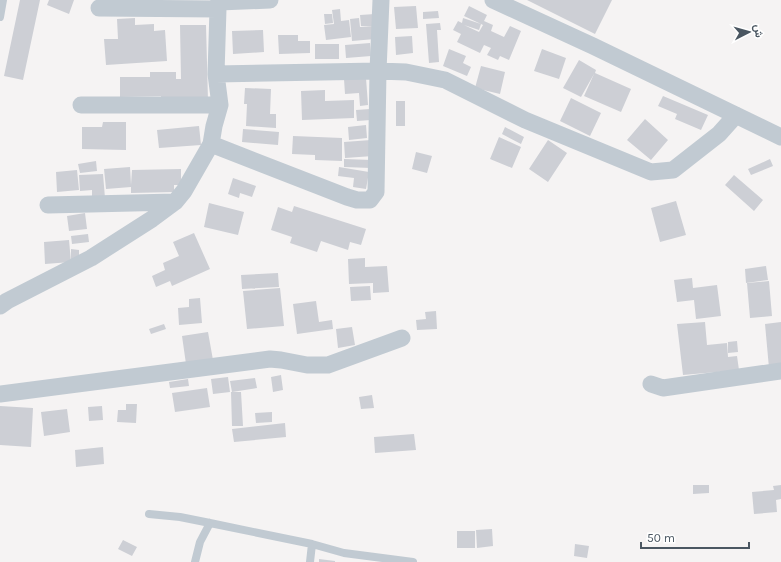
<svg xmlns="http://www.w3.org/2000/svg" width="781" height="562" font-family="Karla,Vazirmatn,sans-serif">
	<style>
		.building { fill: #cdcfd5; fill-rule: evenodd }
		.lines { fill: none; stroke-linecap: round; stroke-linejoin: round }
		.lane { stroke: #c1cad2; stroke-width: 8 }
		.street { stroke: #c1cad2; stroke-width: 17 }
	</style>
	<rect width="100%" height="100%" fill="#f5f3f3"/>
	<path class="building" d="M20,0H40L23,80L4,76Z
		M49,0H74L69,14L47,5Z
		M527,0H612L595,34Z
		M416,6L418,28L396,29L394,7Z
		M469,6L487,15L484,21L493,25L491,31L504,37L510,26L521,31L509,60L500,56L498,60L487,55L491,48L484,45L480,53L457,42L461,34L453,30L458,21L462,23L463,18L481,24L464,16ZM481,24L483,25L479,32L464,25L479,30Z
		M340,9L341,21L349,20L351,37L326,40L324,25L334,24L332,10Z
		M438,11L439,18L423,19V12Z
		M324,14H332L333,23L325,24Z
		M375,14L376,26H361L360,15Z
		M135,18V25L154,24V31L165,30L167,61L106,65L104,39H118L117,19Z
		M359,18L360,27L374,26L375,39L352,41L350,19Z
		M440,23L441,30H437L439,62L429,63L426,24Z
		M180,25H206L208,101H161V96L120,97V77H150V72H176V79H181Z
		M263,30L264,52L233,54L232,31Z
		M278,35H298V41H310V53L279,54Z
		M412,36L413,53L396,55L395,37Z
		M370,43L371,56L346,58L345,45Z
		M315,44H339V59H315Z
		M449,49L466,56L463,63L471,67L467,76L443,66Z
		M542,49L566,58L559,79L534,71Z
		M579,60L596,70L595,73L631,89L621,112L584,96L594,74L581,97L563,88Z
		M481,66L505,72L500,94L475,88Z
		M366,78L368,105L360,106L359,93L345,94L344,79Z
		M245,88L271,89L270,114H276V128L246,126L247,104H244Z
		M325,90V101L354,100V118L302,120L301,91Z
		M663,96L708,115L701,130L675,119L677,114L658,106Z
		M571,98L601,113L590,136L560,121Z
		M396,101H405V126H396Z
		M370,109L371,120L357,121L356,110Z
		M645,119L668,140L651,160L627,140Z
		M103,122H126V150L82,149V127H102Z
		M366,125L367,138L349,140L348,127Z
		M199,126L201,145L159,148L157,130Z
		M505,127L524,137L521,144L502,134Z
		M243,129L279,132L278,145L242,142Z
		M293,136L342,138V161L315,160V155L292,154Z
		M499,137L521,147L512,168L490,159Z
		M371,140L373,156L345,158L344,142Z
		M548,140L567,153L548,182L529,169Z
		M416,152L432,156L427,173L412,169Z
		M344,159L372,160L371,168L344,167Z
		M770,159L773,166L751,175L748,169Z
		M96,161L97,171L80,173L78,164Z
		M130,167L131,185L132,170L181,169V185H174V192L131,193V187L106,189L104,169Z
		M339,167L369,172L366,189L353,187L354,178L338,176Z
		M77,170L79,190L57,192L56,172Z
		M103,174L105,198L92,199V190L80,191L79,175Z
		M734,175L763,200L754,211L725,185Z
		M233,178L256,186L252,197L240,193L239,198L228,194Z
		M676,201L686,235L660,242L651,208Z
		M209,203L244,212L238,235L204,227Z
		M294,206L366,229L361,245L350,242L348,250L321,241L317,252L290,243L292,237L271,230L278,207L292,212Z
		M85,213L87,229L69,231L67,216Z
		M194,233L210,269L172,286L170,281L156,287L152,276L165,270L163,263L179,256L173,242Z
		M88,234L89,242L72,244L71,236Z
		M69,240L71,262L45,264L44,242Z
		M71,249L79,250V262H71Z
		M365,258V267L387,266L389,292L373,293V283L349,284L348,259Z
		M766,266L768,280L746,283L745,269Z
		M278,273L279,287L242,289L241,275Z
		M692,278L693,288L717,285L721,316L696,319L694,300L677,302L674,280Z
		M769,281L772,316L750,318L747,283Z
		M370,286L371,300L351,301L350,287Z
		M280,288L284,326L247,329L243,291Z
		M200,298L202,323L179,325L178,308L189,307V299Z
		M316,301L319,322L332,320L333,329L297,334L293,304Z
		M436,311L437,329L417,330L416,320L426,319L425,312Z
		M705,322L707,345L727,343L728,357L737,356L739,370L683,375L677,324Z
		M781,322V366L769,368L765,324Z
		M164,324L166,329L151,334L149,329Z
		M352,327L355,345L338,348L336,329Z
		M208,332L213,360L186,364L182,336Z
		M737,341L738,352L728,353V342Z
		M281,375L283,390L273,392L271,377Z
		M228,377L230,392L213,394L211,379Z
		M255,378L257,388L232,392L230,381Z
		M188,379L189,386L170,388L169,382Z
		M207,388L210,407L175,412L172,393Z
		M231,392H241L243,426H232Z
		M372,395L374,408L361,409L359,397Z
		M126,404H137L136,423L117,422L118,410H126Z
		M0,406L33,408L31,447L0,445Z
		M102,406L103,420L89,421L88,407Z
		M67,409L70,432L44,436L41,412Z
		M272,412V422L256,423L255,413Z
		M285,423L286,437L234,442L232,429Z
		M414,434L416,450L375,453L374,437Z
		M103,447L104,464L76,467L75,450Z
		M693,485H709V493L693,494Z
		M781,485V499L776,500L777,512L754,514L752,492L774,490L773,486Z
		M492,529L493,546L477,548L476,530Z
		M457,531H475V548H457Z
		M123,540L137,547L132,556L118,549Z
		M575,544L589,546L587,558L574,556Z
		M319,559L335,561V562H319Z"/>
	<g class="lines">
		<path class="lane" d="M0,17L3,0
			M149,514L180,517L210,523L312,544L344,553L413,562
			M195,562L200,542L210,523
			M310,562L312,544"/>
		<path class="street" d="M493,0L593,46L781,137
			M219,2L270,0
			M99,8L218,9
			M216,74L378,71L406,72L445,80L525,120L651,172L673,170L719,134L736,115
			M81,105H220
			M211,144L347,197L357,200H370L376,192L378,71L381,0
			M48,205L175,202
			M0,306L7,301L91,258L152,219L175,202L184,191L211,144L214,126L220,105L216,74L218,9L219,0
			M651,384L663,388L781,371
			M0,394L270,359L281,360L307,365H328L402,338"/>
	</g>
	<g transform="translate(749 32) rotate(84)" stroke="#ffffff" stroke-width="3" paint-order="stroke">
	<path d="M0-3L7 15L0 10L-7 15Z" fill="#4a5661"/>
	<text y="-6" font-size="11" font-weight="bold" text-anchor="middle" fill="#4a5661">ش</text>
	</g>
	<path d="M641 542v6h108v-6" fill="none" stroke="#4a5661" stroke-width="2"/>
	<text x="647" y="542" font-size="12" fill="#4a5661" stroke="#ffffff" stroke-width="3" paint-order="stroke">50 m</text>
</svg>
